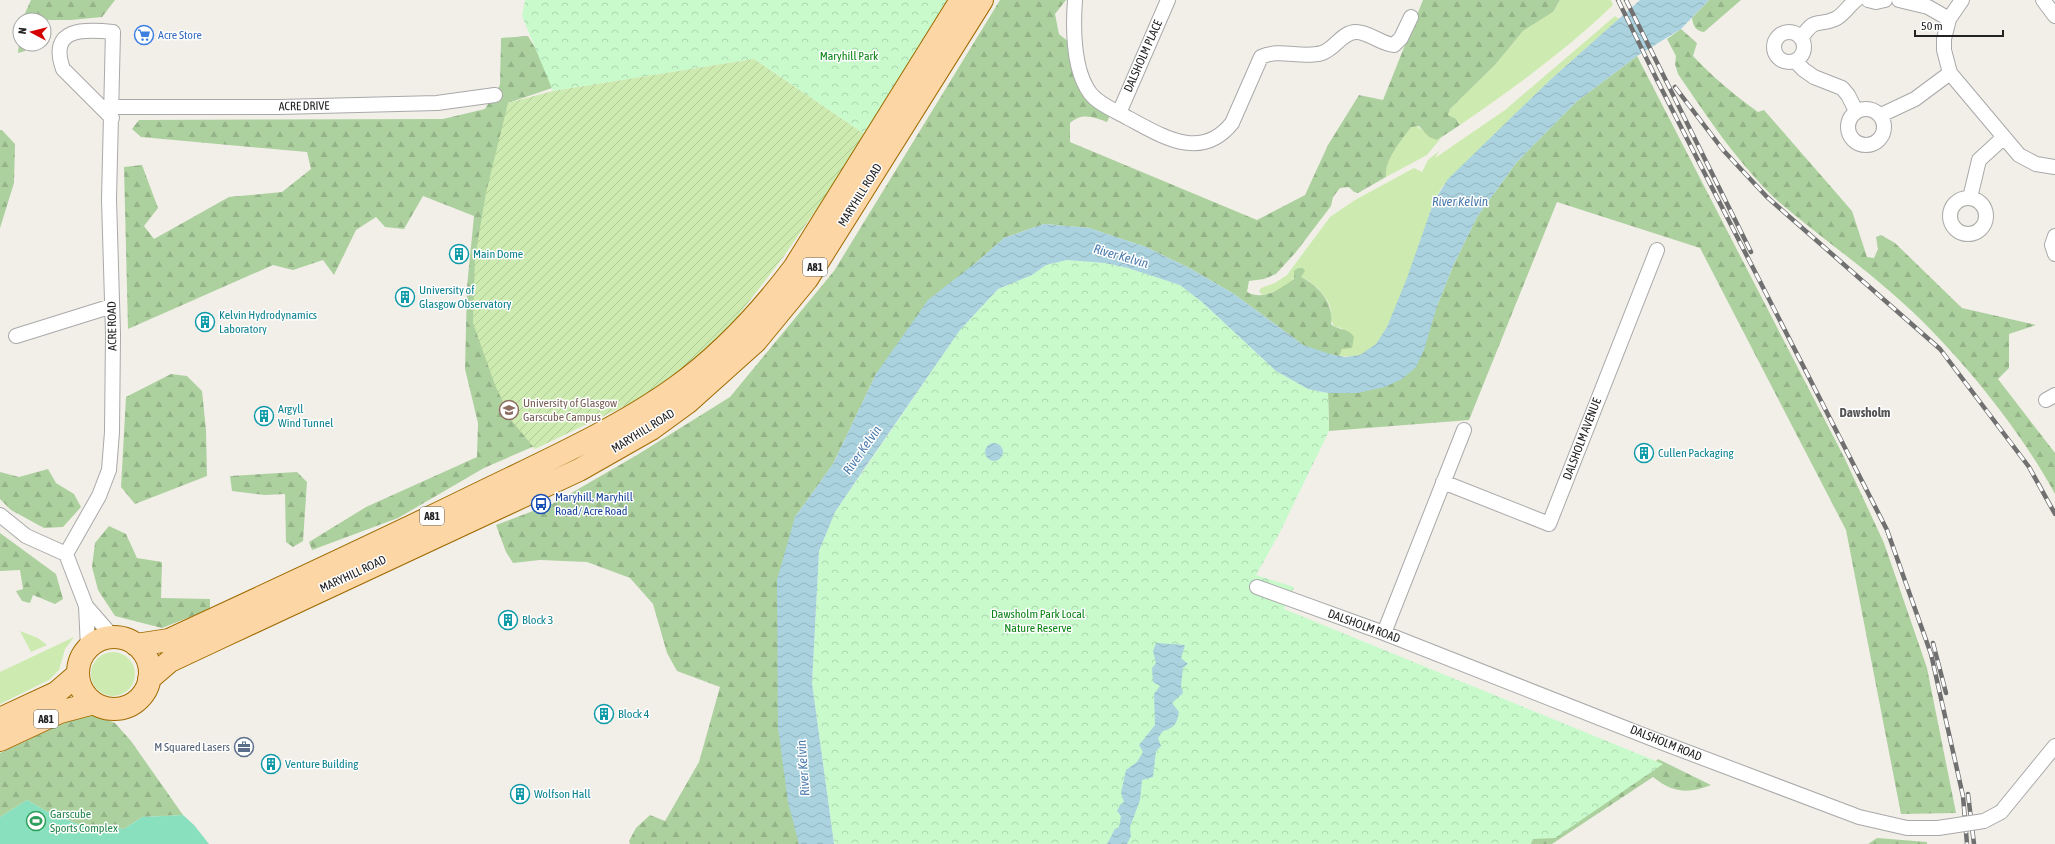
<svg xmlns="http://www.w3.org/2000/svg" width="2055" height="844" font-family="'Asap Condensed',sans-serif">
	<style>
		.grass { fill: #cdebb0 }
		.forest { fill: url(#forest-firs) }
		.park { fill: url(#park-crowns) }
		.garden { fill: url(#garden-furrows) }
		.pitch { fill: #88e0be }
		.water { fill: url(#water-waves) }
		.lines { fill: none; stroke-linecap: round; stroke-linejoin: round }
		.street-casing { stroke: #a9a9a9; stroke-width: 16 }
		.primary-casing { stroke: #a06b00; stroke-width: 24 }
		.street { stroke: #fff; stroke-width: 14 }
		.primary { stroke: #fcd6a4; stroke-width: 22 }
		.rail-casing { stroke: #707070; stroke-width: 4.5 }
		.rail { stroke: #fff; stroke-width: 3; stroke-dasharray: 9; stroke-linecap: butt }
		.street-bridge-casing { stroke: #a9a9a9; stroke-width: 16; stroke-linecap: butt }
		.street-bridge { stroke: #fff; stroke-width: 14 }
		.labels { text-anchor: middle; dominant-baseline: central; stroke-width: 3; stroke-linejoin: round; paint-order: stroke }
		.shield { fill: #fff; stroke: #646464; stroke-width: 1 }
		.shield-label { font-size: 11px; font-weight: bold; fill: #222 }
		.shop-label { font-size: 12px; fill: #366cbe; stroke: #fff; text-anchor: start }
		.park-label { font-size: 12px; fill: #0c8416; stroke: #fff }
		.street-label { font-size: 12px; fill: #222; stroke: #fff }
		.culture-label { font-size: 12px; fill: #0d838f; stroke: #fff; text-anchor: start }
		.education-label { font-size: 12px; fill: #785e54; stroke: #fff; text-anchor: start }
		.transit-label { font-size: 12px; fill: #164399; stroke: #fff; text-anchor: start }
		.service-label { font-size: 12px; fill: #4e5e75; stroke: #fff; text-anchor: end }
		.leisure-label { font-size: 12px; fill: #27864d; stroke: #fff; text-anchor: start }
		.water-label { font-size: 13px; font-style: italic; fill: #4a7aab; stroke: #fff }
		.neighbourhood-label { font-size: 13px; font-weight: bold; fill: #555; stroke: #fff }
	</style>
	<defs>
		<pattern id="forest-firs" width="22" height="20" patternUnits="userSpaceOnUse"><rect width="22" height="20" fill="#add19e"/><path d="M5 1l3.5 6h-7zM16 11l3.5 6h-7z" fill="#95b388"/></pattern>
		<pattern id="park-crowns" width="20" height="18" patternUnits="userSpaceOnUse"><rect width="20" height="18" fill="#c8facc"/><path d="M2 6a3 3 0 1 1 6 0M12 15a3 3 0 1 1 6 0" fill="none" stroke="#acd6af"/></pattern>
		<pattern id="garden-furrows" width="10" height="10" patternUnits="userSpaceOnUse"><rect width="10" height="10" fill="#cdebb0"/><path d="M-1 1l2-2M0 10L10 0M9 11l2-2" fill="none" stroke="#b0c997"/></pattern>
		<pattern id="water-waves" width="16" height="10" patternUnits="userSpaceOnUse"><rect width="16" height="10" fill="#aad3df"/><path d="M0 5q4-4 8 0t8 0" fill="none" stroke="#92b5bf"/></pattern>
	</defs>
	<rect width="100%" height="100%" fill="#f2efe9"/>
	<path class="grass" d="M1560,0H1611L1613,5C1566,50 1514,88 1460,125L1459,122L1448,115L1450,109L1495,65L1523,31L1553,12Z
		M1615,16L1619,19L1549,81L1442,187L1434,201C1423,233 1394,334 1369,351C1360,357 1350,357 1339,356L1340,350L1347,347L1342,328L1335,327C1329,321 1332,314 1330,306C1325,293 1309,277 1295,276C1291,287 1273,292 1263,295L1259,292L1261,288L1275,283L1287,275L1330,217L1355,200L1414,168L1422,172L1428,160L1439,151L1435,158L1505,110Z
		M1415,125L1437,140L1441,138L1427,155L1386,177C1383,161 1402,140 1411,127Z
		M20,631L38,638L47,645L31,652Z
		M74,637L65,649L59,670L49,680L0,704V672Z
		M91 674a22 22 0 1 1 44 0a22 22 0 1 1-44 0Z"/>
	<path class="forest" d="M31,0H115L102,17L71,20H22Z
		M1000,0H1066L1055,14L1059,34L1070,43L1074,64L1110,115L1107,122C1094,117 1082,112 1070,123V142L1257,220L1305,195L1328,145L1359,95L1383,100L1423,0H1560L1553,12L1523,31L1495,65L1450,109L1448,115L1456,119L1460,125L1437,140L1429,137L1419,126L1411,127C1402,140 1384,160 1386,177L1358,193L1354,192L1349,187L1340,188L1333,197L1331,206L1296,252L1276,274L1264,279L1249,281L1247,292C1264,301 1280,289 1294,279V271L1298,268H1303L1305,271L1301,277C1319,286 1334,303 1331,324C1338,331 1348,327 1354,337L1352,348L1342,349L1339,356L1323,353L1303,345L1234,294L1191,269L1146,247L1089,228L1044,224L1004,238L978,261L876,374L833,464L795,517L797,833L799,844H630L629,841L636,828L650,815L665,821L699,762L720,687L677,671L667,653L653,604L630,578L587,562L540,560L513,563L506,552L496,525L554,503L637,455L730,397L834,271Z
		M1709,0H1741L1704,32C1696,31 1693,26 1692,18Z
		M20,29V44H28L25,51L18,53Z
		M1681,29L1697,43L1693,56C1713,77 1734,95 1758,112L1764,110L1852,211L1867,257L1874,258L1878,249L1876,237L1881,235L1895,243L1962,308L2036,325L2009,334V368L1998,379L2055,453V494C2018,426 1953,346 1894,295C1857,262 1816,234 1779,202C1739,165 1708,118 1678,74L1675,64L1676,56L1667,39Z
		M528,36L558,86L508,103L560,435L484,468L398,518L312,550L309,542L366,507L477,457L478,423L465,369L467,287L474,216L423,196L404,229L385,227L376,217L356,230L334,275L323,260L293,270L273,265L128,329L124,167L142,165L158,208L144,226L154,239L229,197L282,192L311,169L307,152L141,137L132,129L139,120L443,119L485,109L500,85L501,38Z
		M1637,56L1845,459L1884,543L1927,668L1956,813L1901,814L1846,530L1700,248L1557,202L1469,420L1329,431L1328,393H1357L1437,306L1453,266L1477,217L1516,163L1576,102Z
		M0,130H2L15,144L14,183L0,228Z
		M171,374L187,376L202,391L206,430L207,476L135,504L121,487L126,397Z
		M48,469L56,483L74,494L81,507L63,527L44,528L11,510L0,499V472L19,477Z
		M297,472L307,482L303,541L293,547L286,542L285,494L265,495L232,491L230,476Z
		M109,526L126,534L137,558L162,562L161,598L210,599V609L162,628L115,616L98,590L92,567L95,543Z
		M0,533L56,574L63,599L55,604L33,595L30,603L22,601L16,591L23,589L20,570L0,571Z
		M96,715L115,723L131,741L183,815L142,817L124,829L83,826L48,812L27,800L0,817V753L77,717Z
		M1658,759L1711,785C1688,794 1673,793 1653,777L1552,844H1495L1642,775Z
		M1877,838L1927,842V844H1868Z"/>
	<path class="park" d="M525,0H951L867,136L754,59L553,91L522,16Z
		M1067,260L1105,263L1128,268L1180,285L1202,302L1276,371L1308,389L1328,393L1329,431L1279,534L1256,575L1294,587L1284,609L1663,764L1555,838L1533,839L1531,844H834L812,683L819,551L835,512L960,330L998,289L1032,275L1046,265Z"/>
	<path class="garden" d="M754,59L867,136L784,256L728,329L664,387L535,449L512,421L495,385L473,323L475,258L486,193L508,103L553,91Z"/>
	<path class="pitch" d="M27,800L48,812L83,826L124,829L142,817L183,815L194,825L209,844H0V817Z"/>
	<path class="water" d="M1640,0H1709L1681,29L1637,56L1576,102L1516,163L1477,217L1453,266L1437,306L1424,350L1416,367L1402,379L1385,387L1357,393H1328L1308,389L1276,371L1202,302L1180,285L1128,268L1105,263L1067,260L1046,265L1032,275L998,289L960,330L866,466L835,512L819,551L812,683L834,844H799L788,802L778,728L777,580L795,517L833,464L876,374L928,300L978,261L1004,238L1044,224L1089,228L1146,247L1191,269L1234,294L1303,345L1333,355L1346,357L1360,355L1376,344L1387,327L1407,278L1434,201L1448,179L1549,81Z
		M985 452a9 9 0 1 1 18 0a9 9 0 1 1-18 0Z
		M1156,643L1185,645L1181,658L1188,664L1183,668L1181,686L1183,693L1172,703L1179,712C1177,723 1175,728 1163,731L1158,738L1161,746L1156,751L1153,777L1142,780L1140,800L1130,827L1131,836L1127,844H1107L1115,829L1119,827L1121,816L1117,811L1120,805L1124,802L1121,793L1126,770L1137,762L1143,752L1139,745L1155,725L1154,694L1160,686L1153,682L1152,668L1156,663L1153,651Z"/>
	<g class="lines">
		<g class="street-casing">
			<path id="street" d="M1075,0C1073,27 1073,70 1090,93C1098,104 1116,111 1128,118C1162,136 1201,162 1232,123L1261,57C1279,48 1302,59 1322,53C1335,49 1342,32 1356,32C1369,32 1381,44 1394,45L1401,38L1411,17
				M1868,0L1876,2L1885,0
				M1899,0L1928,7L1949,19
				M1962,0L1949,19L1944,39V50L1950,73L2019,155L2036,164L2055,167
				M2043,0L2055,16
				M1774 47a15 15 0 1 1 30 0a15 15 0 1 1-30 0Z
				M1802,37C1816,16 1818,27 1835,19C1843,16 1849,5 1856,0
				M1795,61L1804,70L1814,77L1842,88L1848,95L1856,111
				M112,107H279L437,103L495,95
				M1848 127a18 18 0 1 1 36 0a18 18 0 1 1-36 0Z
				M1119,113L1168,0
				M1881,115L1915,99L1950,73
				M1950 216a18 18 0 1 1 36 0a18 18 0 1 1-36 0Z
				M1970,198L1979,160L2003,138
				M2055,236L2052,245L2055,254
				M16,336L112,306
				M2046,400L2055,395
				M1443,482L1549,524L1657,250
				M0,515L26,536L66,554
				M66,554L99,496L109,470L112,432L113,334L109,199L113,32C85,29 48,27 63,69L112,118
				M66,554L86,606L88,648
				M1257,587L1384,633L1658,741L1859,817L1907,828H1938
				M86,606L113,637
				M1384,633L1464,430
				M2001,812L2055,746"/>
		</g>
		<g class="primary-casing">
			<path id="primary" d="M78 673a36 36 0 1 1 72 0a36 36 0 1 1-72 0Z
				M136,645L169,640C270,593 370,547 470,498C537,465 615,431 675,388C721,355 760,313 794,268L961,0
				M149,679L170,661L219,638L579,470L651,429L688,402L756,341L807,279L982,0
				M0,719L56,693L78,674
				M0,740L60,712L94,703"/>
		</g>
		<use href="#street" class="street"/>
		<use href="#primary" class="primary"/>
		<g class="rail-casing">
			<path id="rail" d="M1618,0L1658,82L1887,530L1931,654L1963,796L1967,844
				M1626,0L1751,252
				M1675,87L1723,150L1767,197L1940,349L2029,467L2055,514
				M1933,643L1946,693
				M1968,794L1974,844"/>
		</g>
		<use href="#rail" class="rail"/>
		<g class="street-bridge-casing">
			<path id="street-bridge" d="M1938,828L1984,821L2001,812"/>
		</g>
		<use href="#street-bridge" class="street-bridge"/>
	</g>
	<defs>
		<g id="supermarket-ring" transform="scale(1)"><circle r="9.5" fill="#fff" stroke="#3f7fe0" stroke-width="1.5"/><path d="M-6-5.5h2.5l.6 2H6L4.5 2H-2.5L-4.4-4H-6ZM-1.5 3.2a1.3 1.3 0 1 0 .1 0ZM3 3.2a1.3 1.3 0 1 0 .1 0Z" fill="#3f7fe0"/></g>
		<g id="building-ring" transform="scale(1)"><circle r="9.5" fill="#fff" stroke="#0f9aa8" stroke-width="1.5"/><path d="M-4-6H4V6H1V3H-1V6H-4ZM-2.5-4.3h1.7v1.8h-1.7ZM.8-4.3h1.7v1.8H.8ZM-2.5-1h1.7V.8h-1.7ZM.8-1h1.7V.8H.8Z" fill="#0f9aa8"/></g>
		<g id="university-ring" transform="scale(1)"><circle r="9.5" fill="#fff" stroke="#8d6e63" stroke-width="1.5"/><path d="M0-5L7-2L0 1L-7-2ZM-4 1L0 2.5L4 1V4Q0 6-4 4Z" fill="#8d6e63"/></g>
		<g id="bus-ring" transform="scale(1)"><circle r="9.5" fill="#fff" stroke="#1a4fb4" stroke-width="1.5"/><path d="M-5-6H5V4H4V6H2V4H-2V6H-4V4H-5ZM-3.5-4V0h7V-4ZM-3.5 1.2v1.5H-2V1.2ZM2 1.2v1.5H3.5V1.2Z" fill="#1a4fb4"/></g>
		<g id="office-ring" transform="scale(1)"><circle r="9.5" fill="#fff" stroke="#5c6f8a" stroke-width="1.5"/><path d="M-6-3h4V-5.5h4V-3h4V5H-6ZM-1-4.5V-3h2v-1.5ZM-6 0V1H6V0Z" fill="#5c6f8a"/></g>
		<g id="stadium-ring" transform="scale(1)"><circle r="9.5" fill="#fff" stroke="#2e9e5b" stroke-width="1.5"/><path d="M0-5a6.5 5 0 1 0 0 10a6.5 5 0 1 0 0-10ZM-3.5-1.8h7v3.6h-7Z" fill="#2e9e5b"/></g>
	</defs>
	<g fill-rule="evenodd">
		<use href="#supermarket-ring" x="144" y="35"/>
		<use href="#building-ring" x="459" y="254"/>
		<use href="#building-ring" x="405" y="297"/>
		<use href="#building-ring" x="205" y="322"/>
		<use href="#university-ring" x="509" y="410"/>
		<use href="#building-ring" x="264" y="416"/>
		<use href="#building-ring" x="1644" y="453"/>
		<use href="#bus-ring" x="541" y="504"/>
		<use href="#building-ring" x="508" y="620"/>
		<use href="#building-ring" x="604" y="714"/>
		<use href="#office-ring" x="244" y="747"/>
		<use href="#building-ring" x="271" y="764"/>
		<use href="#building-ring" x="520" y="794"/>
		<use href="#stadium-ring" x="36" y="821"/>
	</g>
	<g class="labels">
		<g class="shield">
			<rect x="803" y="258" width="24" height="18" rx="3"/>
			<rect x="420" y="507" width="24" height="18" rx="3"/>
			<rect x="34" y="710" width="24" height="18" rx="3"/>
		</g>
		<g class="shield-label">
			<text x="815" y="267">A81</text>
			<text x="432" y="516">A81</text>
			<text x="46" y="719">A81</text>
		</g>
		<g class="shop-label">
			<text x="158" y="35">Acre Store</text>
		</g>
		<g class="park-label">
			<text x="849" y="56">Maryhill Park</text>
			<text x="1038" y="614">Dawsholm Park Local<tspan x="1038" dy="14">Nature Reserve</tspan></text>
		</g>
		<g class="street-label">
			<text transform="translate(1143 56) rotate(-66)">DALSHOLM PLACE</text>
			<text transform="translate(304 106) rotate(-1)">ACRE DRIVE</text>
			<text transform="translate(860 195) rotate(-58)">MARYHILL ROAD</text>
			<text transform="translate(112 326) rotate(-91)">ACRE ROAD</text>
			<text transform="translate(643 431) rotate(-32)">MARYHILL ROAD</text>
			<text transform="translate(1582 439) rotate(-69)">DALSHOLM AVENUE</text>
			<text transform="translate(353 574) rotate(-25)">MARYHILL ROAD</text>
			<text transform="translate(1364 626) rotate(20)">DALSHOLM ROAD</text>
			<text transform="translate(1666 743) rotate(22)">DALSHOLM ROAD</text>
		</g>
		<g class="culture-label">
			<text x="473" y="254">Main Dome</text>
			<text x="419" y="290">University of<tspan x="419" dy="14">Glasgow Observatory</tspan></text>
			<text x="219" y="315">Kelvin Hydrodynamics<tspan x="219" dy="14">Laboratory</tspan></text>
			<text x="278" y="409">Argyll<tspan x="278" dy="14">Wind Tunnel</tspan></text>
			<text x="1658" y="453">Cullen Packaging</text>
			<text x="522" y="620">Block 3</text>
			<text x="618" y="714">Block 4</text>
			<text x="285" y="764">Venture Building</text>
			<text x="534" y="794">Wolfson Hall</text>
		</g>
		<g class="education-label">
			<text x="523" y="403">University of Glasgow<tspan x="523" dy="14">Garscube Campus</tspan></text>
		</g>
		<g class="transit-label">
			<text x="555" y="497">Maryhill, Maryhill<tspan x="555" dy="14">Road/ Acre Road</tspan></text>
		</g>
		<g class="service-label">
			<text x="230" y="747">M Squared Lasers</text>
		</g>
		<g class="leisure-label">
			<text x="50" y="814">Garscube<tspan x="50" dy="14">Sports Complex</tspan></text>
		</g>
		<g class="water-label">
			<text x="1460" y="201">River Kelvin</text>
			<text transform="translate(1121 256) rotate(16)">River Kelvin</text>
			<text transform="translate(862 450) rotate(-55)">River Kelvin</text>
			<text transform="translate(803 768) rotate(-94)">River Kelvin</text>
		</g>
		<g class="neighbourhood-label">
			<text x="1865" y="412">Dawsholm</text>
		</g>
	</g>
	<g transform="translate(32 32) rotate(277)"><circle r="19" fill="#ffffff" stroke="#a7a7a7"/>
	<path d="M0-3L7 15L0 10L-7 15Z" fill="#d40000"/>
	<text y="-6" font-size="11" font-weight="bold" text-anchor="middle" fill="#222222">N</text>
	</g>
	<path d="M1915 30v6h88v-6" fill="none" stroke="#222222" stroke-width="2"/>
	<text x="1921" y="30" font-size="12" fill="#222222" stroke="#ffffff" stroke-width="3" paint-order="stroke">50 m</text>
</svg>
